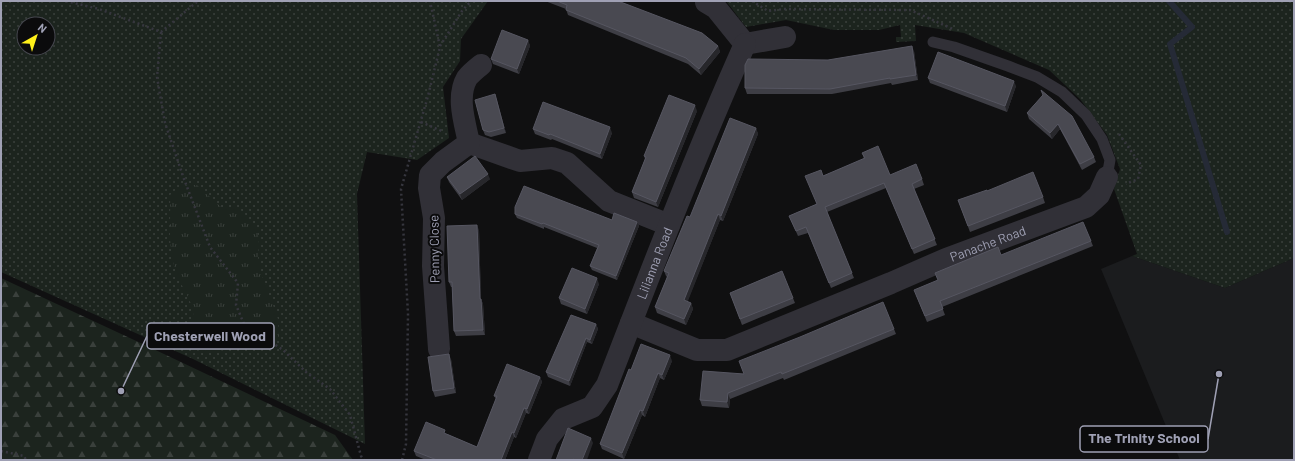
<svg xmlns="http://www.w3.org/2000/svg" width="1295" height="461" font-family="Barlow,sans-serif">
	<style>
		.built { fill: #1b1c1e }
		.grass { fill: url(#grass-dots); fill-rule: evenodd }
		.forest { fill: url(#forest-firs) }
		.park { fill: url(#park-tufts) }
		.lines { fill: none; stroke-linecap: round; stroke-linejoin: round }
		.stream { stroke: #252a36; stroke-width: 6 }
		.path { stroke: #36363e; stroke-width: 2.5; stroke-dasharray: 2 3; stroke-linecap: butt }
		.lane { stroke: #313037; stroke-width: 11 }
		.street { stroke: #313037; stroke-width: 22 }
		.wall { fill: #3e3e45 }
		.shaded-wall { fill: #27272b }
		.building { fill: #494951; stroke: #565661 }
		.labels { text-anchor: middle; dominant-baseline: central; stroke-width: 4; stroke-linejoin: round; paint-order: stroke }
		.street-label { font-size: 13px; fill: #9fa0b4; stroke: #0b0b0c }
		.leader { fill: none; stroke: #9fa0b4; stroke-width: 1.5 }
		.callout-dot { fill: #9fa0b4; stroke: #0b0b0c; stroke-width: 1.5 }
		.callout { fill: #0b0b0c; stroke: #9fa0b4; stroke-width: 1.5 }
		.callout-label { font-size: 14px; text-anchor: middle; font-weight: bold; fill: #9fa0b4 }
	</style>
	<defs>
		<pattern id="grass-dots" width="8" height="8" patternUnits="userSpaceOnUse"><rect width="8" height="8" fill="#1c241e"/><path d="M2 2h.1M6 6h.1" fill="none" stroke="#3a403c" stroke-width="1.8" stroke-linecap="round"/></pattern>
		<pattern id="forest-firs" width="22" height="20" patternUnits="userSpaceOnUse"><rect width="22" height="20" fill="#1c241e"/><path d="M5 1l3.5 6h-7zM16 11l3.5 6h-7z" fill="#3a403c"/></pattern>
		<pattern id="park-tufts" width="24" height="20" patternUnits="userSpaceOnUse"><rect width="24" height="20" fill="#1c241e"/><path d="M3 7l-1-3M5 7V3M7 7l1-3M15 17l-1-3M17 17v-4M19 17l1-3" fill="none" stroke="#3a403c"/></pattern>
	</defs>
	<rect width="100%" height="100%" fill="#101011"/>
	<path class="built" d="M1132,256L1225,288L1294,258V460H1180L1101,269Z"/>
	<path class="grass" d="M1,1H488L461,39L460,61L443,87L449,138L417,160L367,152L357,194L365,444L193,359L1,272ZM24,24H48V48H24Z
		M726,1H1294V258L1225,288L1132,256L1137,254L1114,189L1120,169L1107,135L1080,99L1049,70L964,33L915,25L916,41L896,42V37H901L900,25L879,30H834L786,20L746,27Z"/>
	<path class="forest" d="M1,278L147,346L335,435L353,460H1Z"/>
	<path class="park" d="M197,185L222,208H232L242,211L251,222L258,234L259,244L258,257L261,273L278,319L279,337L273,347L243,328C239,335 237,345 229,349C221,352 196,352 189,348C184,344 182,340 180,335C185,327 195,323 193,312C191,298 180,285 176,272C167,247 171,221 170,195L180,186Z"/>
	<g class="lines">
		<path class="stream" d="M1169,1L1192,27L1170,44L1227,232"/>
		<path class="path" d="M66,1L99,9L161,32L198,1
			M752,1L768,11L784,9L910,10L953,29
			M161,32L157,77L165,123L184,179L210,247L238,283L236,305L244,324L283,350L307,373L330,389L350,415L361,456L364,460
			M440,46L462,11L471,1
			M421,122L444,132
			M1119,134L1141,165L1138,179L1126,184
			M1,451L24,456L26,460
			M402,460L406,444L408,314L401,189L428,96L440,47L430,1"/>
		<path class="lane" d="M933,42L954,47L1008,66L1037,77L1062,92L1086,115L1102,139L1110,160L1107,177"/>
		<g class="street">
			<path d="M706,2L716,8L745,44"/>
			<path d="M745,44L785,37"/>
			<path d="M469,143L520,161L552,158L567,163L609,201L669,225"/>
			<path id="s1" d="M631,323L697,350H727L891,283L946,259L1086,207L1099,195L1107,177"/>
			<path d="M439,349L433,266L434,218L429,188L430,175L443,162L469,143C465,123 456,97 467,78C471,73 476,69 481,65"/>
			<path id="s2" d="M539,460L547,439L563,419L592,407L607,385C651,271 695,156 745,44"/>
		</g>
	</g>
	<path class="wall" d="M545,1H618L718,46L720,52L701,75L688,64L568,15L566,9Z
		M528,40L530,46L519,74L493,64L491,59Z
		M914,51L918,80L892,85L891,83L832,94H747L745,88L828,60Z
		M928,78L1016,86L1007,112L930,83Z
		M495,94L506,133L491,137L485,135L483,130Z
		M1043,95L1094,157L1096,162L1082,170L1060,129L1052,139L1029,119L1027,113Z
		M697,111L658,207L634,198L632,192L645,159L644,156Z
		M756,128L758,134L723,221L720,220L687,302L691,303L693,309L686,325L657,313L655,307L667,277L666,276L664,271Z
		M533,129L612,133L602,159L552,139L551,140L535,134Z
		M862,153L890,175L922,179L924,185L914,189L937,245L914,254L886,188L827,212L854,278L831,288L808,233L798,236L789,216L817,204L823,176L864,159Z
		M447,177L490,179L462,200L449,182Z
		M987,191L1043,197L1045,203L970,232L958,200Z
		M515,214L637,222L639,226L617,280L592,270L590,266L597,248L544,227V229L517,218Z
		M479,230L481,299L483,304L485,335L456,336L454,331L452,287H451L449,282Z
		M1091,241L1093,246L942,307L945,315L927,322L916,295L1001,255Z
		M599,284L587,314L561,304L559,298Z
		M730,293L793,298L795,303L742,325Z
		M596,324L598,329L592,344L587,342L570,386L548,377L546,372Z
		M894,329L896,334L784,380L783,378L730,399L729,408L702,406L700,400L744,374Z
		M451,359L456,393L435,397L433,391Z
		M672,361L664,380L660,378L645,417L642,415L624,459L602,449L600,444L631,370Z
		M540,377L542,382L529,414L526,413L516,438L514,437L505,460H426L416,456L414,451L447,434L477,447L496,399L494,396Z"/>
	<path class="shaded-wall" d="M528,40L530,46L519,74L517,69Z
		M718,46L720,52L701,75L699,69Z
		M912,46L914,51L918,80L916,75Z
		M1014,81L1016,86L1007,112L1005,106Z
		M495,94L497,100L506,133L504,128Z
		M695,105L697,111L658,207L656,202Z
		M1058,124L1060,129L1052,139L1050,133Z
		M610,127L612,133L602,159L600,154Z
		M756,128L758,134L723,221L721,216Z
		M488,174L490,179L462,200L460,194Z
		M718,214L720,220L686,306L684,300Z
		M637,222L639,226L617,280L616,276Z
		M477,225L479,230L481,299L483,304L485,335L483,330L480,299Z
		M597,278L599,284L587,314L585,309Z
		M691,303L693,309L686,325L684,319Z
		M596,324L598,329L592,344L590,340Z
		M586,338L587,342L570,386L569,381Z
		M449,354L451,359L456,393L454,388Z
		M670,355L672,361L664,380L662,375Z
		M658,373L660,378L645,417L643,411Z
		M540,377L542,382L529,414L527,409Z
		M728,393L730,399L729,408L727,402Z
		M524,408L526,413L516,438L514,433Z
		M640,410L642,415L624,459L622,453Z
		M512,432L514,437L505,460H501Z
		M591,438L593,443L587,460H582Z"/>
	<path class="building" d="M557,1H618L702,33L718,46L699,69L686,58L566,10L567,5Z
		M502,30L528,40L517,69L491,59Z
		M912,46L916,75L890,79V78L830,89L745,88V65L748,59L828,60Z
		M938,52L1014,81L1005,106L928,78Z
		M1041,90L1072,116L1094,157L1080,164L1058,124L1050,133L1027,113L1043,95Z
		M495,94L504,128L489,132L483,130L475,100Z
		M669,95L695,105L656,202L632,192L646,157L644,156Z
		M543,102L610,127L600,154L550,134L549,135L533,129Z
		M730,118L756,128L721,216L718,214L684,300L691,303L684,319L655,307L669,273L664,271L687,216L690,217Z
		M878,146L890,175L916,164L922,179L912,184L935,239L912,249L884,183L825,207L852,273L829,283L806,227L796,231L789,216L817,204L805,176L821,170L823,176L865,158L862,153Z
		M475,156L488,174L460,194L447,177Z
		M1033,172L1043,197L968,226L958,200L987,190V191Z
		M524,186L612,220L614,213L637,222L616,276L590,266L599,245L543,223L542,224L515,214V207Z
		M1083,222L1091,241L940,301L943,309L925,316L914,290L938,280L935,273L998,247L1001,255Z
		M477,225L480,299H481L483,330L454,331L452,282H449L447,226Z
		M572,268L597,278L585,309L559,298Z
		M782,271L793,298L740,319L730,293Z
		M883,302L894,329L782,374L781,372L728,393L727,402L700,400L703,371L744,374L739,361L800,337Z
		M571,315L596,324L590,340L586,338L569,381L546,372Z
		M641,344L670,355L662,375L658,373L643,411L640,410L622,453L600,444L629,369L631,370Z
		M449,354L454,388L433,391L428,357Z
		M507,364L540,377L527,409L524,408L514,433L512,432L501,460H437L414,451L426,422L445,430L444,433L477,447L497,396H494Z
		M568,428L591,438L582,460H575L573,459V460H556Z"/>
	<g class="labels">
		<g class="street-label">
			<text stroke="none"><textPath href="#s1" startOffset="383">Panache Road</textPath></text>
			<text transform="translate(434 249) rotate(-91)">Penny Close</text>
			<text stroke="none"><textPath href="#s2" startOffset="237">Lilianna Road</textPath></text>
		</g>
	</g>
	<path class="leader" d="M121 391L147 336M1219 374L1208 439"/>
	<g class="callout-dot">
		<circle cx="121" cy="391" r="4"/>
		<circle cx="1219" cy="374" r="4"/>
	</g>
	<g class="callout">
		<rect x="147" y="323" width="127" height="26" rx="4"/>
		<rect x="1080" y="426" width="128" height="26" rx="4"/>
	</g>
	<g class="callout-label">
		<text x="210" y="341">Chesterwell Wood</text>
		<text x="1144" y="443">The Trinity School</text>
	</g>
	<rect width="1295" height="461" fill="none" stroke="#9fa0b4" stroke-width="4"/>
	<g transform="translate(36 36) rotate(39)"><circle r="19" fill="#0b0b0c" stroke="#46474f"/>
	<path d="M0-3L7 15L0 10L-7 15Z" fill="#fff01a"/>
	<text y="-6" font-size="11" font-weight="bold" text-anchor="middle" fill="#9fa0b4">N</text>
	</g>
</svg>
